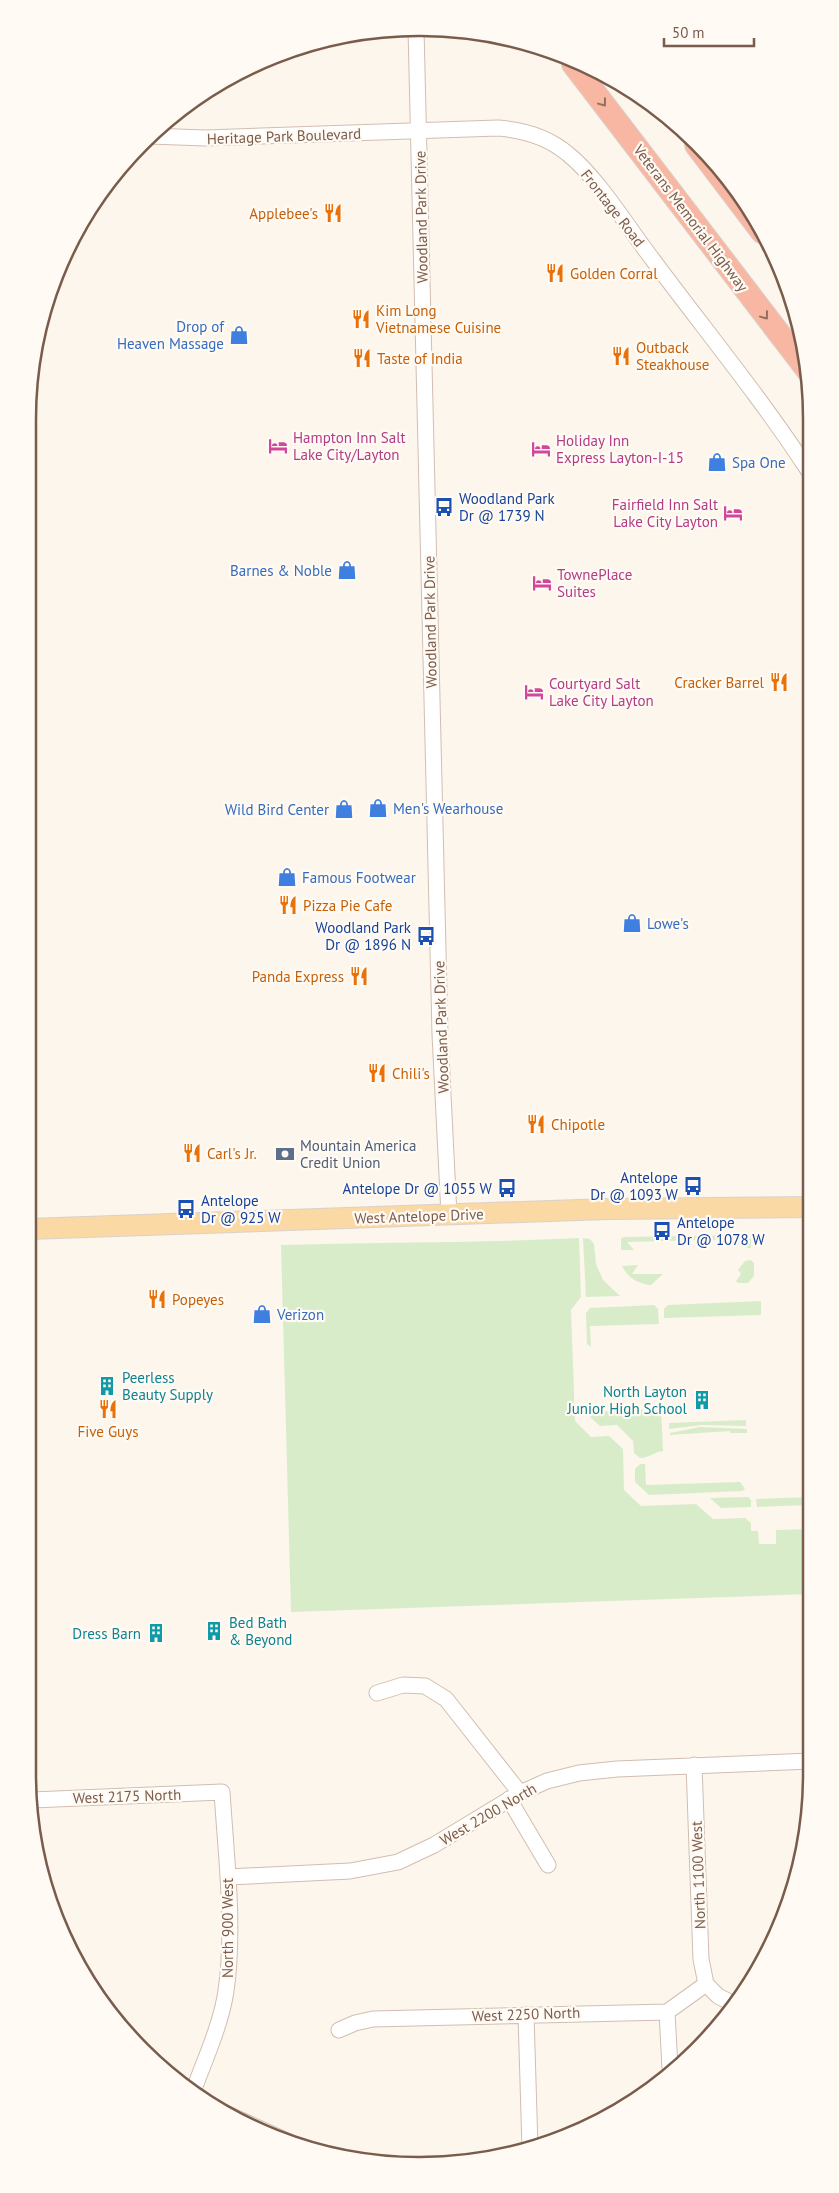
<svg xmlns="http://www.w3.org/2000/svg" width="839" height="2193" font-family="'PT Sans',sans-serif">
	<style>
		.green { fill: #d8ecc9 }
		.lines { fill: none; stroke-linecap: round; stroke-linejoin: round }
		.minor-casing { stroke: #d1beb0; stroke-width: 17 }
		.major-casing { stroke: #dad1cd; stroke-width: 22 }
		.highway-casing { stroke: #dad1cd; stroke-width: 24 }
		.minor { stroke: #fff; stroke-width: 15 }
		.major { stroke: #fbd9a5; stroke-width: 20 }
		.highway { stroke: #f7b7a3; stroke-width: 22 }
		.oneway { stroke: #936e5e }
		.labels { text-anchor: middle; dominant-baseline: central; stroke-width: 4.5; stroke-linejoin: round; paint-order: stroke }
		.street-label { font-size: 15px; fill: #7a5c4d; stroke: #fffaf3 }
		.food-label { font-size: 15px; fill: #c56008; stroke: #fffaf3; text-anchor: start }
		.shop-label { font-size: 15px; fill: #366cbe; stroke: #fffaf3; text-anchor: start }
		.hotel-label { font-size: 15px; fill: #b23c85; stroke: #fffaf3; text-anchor: start }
		.transit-label { font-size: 15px; fill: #164399; stroke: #fffaf3; text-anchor: start }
		.service-label { font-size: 15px; fill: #4e5e75; stroke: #fffaf3; text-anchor: start }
		.culture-label { font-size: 15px; fill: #0d838f; stroke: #fffaf3; text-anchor: start }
		.rim { fill: none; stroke: #7a5c4d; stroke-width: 2.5 }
	</style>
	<rect width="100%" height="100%" fill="#fdf6ec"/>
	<path class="green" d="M742,1235L751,1239V1248H747L739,1239L627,1242L634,1250H621V1238L626,1237Z
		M579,1238L581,1297L571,1310L575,1421L591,1437L609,1436L623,1449L624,1490L641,1506L696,1504L713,1519L745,1518L751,1523V1531H758L759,1544H776V1530L811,1529V1594L291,1612L281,1245C380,1242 480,1243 579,1238Z
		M583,1238L590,1239L594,1244L596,1264L603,1280L620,1296L586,1297Z
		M745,1261L751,1260L754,1263V1276L748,1283H738L736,1281L741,1274L738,1270Z
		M638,1265L632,1274H663L651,1285C638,1284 628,1278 622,1266Z
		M761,1301V1315L664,1318V1309L668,1305Z
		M654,1305L658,1309L659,1324L590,1326L591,1347L587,1344L586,1313L590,1308Z
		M661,1409L663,1451C653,1452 649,1458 640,1458L634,1453L633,1441L617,1425L600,1426L590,1417L593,1412Z
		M746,1420V1426L701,1425L669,1429V1423Z
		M700,1427L747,1429V1433H730V1431L670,1435V1433Z
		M640,1464H645L646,1485L740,1482L745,1489L742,1491L649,1495L635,1482V1469Z
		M748,1497L751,1500V1507L721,1508L710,1498Z
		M811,1497L809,1505L757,1507L756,1499Z"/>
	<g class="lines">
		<g class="minor-casing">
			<path id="minor" d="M416,29L440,1034L449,1215
				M150,136L205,138L498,128C524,130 548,137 568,154C598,178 629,229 653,260C705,330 761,398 808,470
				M377,1693L403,1685L425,1686L446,1699L520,1793
				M694,1765L701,1959L706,1984
				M509,1799L548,1865
				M32,1800L222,1792C226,1855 235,1928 226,1991C221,2024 206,2057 194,2089
				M228,1877L350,1871L398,1862L434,1845L520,1793L547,1781L579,1773L617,1769L811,1761
				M706,1984L718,1996L735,2005
				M667,2012L670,2068
				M526,2015L530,2148
				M339,2030L355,2023L373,2019L667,2012L706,1984
				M221,2111L296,2145"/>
		</g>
		<g class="major-casing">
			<path id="major" d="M28,1229L607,1209L810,1207"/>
		</g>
		<g class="highway-casing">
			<path id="highway" d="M573,64L808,371
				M696,145L762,232"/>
		</g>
		<use href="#minor" class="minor"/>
		<use href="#major" class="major"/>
		<use href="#highway" class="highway"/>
	</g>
	<defs><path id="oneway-chevron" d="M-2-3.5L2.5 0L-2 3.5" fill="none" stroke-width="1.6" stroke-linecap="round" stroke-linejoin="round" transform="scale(1.25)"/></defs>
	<g class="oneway">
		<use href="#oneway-chevron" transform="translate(603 103) rotate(53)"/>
		<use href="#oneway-chevron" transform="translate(765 316) rotate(53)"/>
	</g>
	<defs>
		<g id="restaurant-bare" transform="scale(1.5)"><path d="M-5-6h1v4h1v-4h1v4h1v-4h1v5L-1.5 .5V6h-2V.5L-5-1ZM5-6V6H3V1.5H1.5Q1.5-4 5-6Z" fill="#e8710a" stroke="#fffaf3" stroke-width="2.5" paint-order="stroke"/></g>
		<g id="shop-bare" transform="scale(1.5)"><path d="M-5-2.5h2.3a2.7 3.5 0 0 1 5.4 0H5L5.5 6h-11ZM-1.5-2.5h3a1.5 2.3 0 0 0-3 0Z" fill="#3f7fe0" stroke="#fffaf3" stroke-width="2.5" paint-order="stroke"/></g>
		<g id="hotel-bare" transform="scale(1.5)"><path d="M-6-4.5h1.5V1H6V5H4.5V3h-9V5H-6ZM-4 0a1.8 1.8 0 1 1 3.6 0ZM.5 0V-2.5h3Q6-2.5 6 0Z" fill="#d1479c" stroke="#fffaf3" stroke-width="2.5" paint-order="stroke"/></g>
		<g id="bus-bare" transform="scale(1.5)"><path d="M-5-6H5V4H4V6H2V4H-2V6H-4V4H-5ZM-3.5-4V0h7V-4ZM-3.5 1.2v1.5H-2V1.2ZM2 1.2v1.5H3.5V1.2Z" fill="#1a4fb4" stroke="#fffaf3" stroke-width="2.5" paint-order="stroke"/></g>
		<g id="bank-bare" transform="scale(1.5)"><path d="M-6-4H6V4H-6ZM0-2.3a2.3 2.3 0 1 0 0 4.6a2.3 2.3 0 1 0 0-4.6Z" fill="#5c6f8a" stroke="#fffaf3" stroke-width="2.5" paint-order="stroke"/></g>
		<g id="building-bare" transform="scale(1.5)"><path d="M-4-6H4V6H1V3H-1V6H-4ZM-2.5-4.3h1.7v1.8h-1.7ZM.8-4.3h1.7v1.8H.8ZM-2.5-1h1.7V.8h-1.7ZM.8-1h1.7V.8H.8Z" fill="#0f9aa8" stroke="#fffaf3" stroke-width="2.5" paint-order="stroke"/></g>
	</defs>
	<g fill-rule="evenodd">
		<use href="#restaurant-bare" x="333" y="213"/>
		<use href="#restaurant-bare" x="555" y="273"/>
		<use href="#restaurant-bare" x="361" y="319"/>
		<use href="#shop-bare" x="239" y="335"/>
		<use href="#restaurant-bare" x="621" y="356"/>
		<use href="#restaurant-bare" x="362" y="358"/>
		<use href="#hotel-bare" x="278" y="446"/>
		<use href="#hotel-bare" x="541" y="449"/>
		<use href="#shop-bare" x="717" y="462"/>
		<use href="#bus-bare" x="444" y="507"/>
		<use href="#hotel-bare" x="733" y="513"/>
		<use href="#shop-bare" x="347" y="570"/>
		<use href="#hotel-bare" x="542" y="583"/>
		<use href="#restaurant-bare" x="779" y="682"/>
		<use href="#hotel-bare" x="534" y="692"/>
		<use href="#shop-bare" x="378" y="808"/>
		<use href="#shop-bare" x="344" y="809"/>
		<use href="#shop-bare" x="287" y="877"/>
		<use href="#restaurant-bare" x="288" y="905"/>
		<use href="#shop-bare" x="632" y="923"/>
		<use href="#bus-bare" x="426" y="936"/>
		<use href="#restaurant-bare" x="359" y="976"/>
		<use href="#restaurant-bare" x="377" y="1073"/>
		<use href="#restaurant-bare" x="536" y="1124"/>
		<use href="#restaurant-bare" x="192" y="1153"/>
		<use href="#bank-bare" x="285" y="1154"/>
		<use href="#bus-bare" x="693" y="1186"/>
		<use href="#bus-bare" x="507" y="1188"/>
		<use href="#bus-bare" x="186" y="1209"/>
		<use href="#bus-bare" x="662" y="1231"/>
		<use href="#restaurant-bare" x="157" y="1299"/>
		<use href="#shop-bare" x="262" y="1314"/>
		<use href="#building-bare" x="107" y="1386"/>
		<use href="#building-bare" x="702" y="1400"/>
		<use href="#restaurant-bare" x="108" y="1409"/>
		<use href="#building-bare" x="214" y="1631"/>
		<use href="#building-bare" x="156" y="1633"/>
	</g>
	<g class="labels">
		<g class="street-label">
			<text transform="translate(284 136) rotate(-2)">Heritage Park Boulevard</text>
			<text transform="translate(613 208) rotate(52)">Frontage Road</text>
			<text transform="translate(421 217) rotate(-91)">Woodland Park Drive</text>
			<text transform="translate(691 218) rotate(53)">Veterans Memorial Highway</text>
			<text transform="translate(430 622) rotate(-91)">Woodland Park Drive</text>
			<text transform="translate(441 1027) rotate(-92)">Woodland Park Drive</text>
			<text transform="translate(419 1216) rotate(-2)">West Antelope Drive</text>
			<text transform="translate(127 1796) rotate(-2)">West 2175 North</text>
			<text transform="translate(488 1814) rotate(-30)">West 2200 North</text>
			<text transform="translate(698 1875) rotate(-92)">North 1100 West</text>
			<text transform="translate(227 1928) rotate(-90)">North 900 West</text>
			<text transform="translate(526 2014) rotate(-2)">West 2250 North</text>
		</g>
		<g class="food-label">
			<text x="318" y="213" text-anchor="end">Applebee's</text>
			<text x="570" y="273">Golden Corral</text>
			<text x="376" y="310">Kim Long<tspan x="376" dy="17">Vietnamese Cuisine</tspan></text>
			<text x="636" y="347">Outback<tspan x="636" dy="17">Steakhouse</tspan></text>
			<text x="377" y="358">Taste of India</text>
			<text x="764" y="682" text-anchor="end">Cracker Barrel</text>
			<text x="303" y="905">Pizza Pie Cafe</text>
			<text x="344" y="976" text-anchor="end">Panda Express</text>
			<text x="392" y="1073">Chili's</text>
			<text x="551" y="1124">Chipotle</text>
			<text x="207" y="1153">Carl's Jr.</text>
			<text x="172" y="1299">Popeyes</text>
			<text x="108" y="1431" text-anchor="middle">Five Guys</text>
		</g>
		<g class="shop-label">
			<text x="224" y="326" text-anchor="end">Drop of<tspan x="224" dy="17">Heaven Massage</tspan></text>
			<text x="732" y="462">Spa One</text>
			<text x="332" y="570" text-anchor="end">Barnes &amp; Noble</text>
			<text x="393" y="808">Men's Wearhouse</text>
			<text x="329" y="809" text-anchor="end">Wild Bird Center</text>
			<text x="302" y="877">Famous Footwear</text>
			<text x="647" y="923">Lowe's</text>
			<text x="277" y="1314">Verizon</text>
		</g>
		<g class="hotel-label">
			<text x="293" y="437">Hampton Inn Salt<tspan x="293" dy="17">Lake City/Layton</tspan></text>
			<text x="556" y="440">Holiday Inn<tspan x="556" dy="17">Express Layton-I-15</tspan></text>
			<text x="718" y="504" text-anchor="end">Fairfield Inn Salt<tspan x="718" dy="17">Lake City Layton</tspan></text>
			<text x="557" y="574">TownePlace<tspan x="557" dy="17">Suites</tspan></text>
			<text x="549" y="683">Courtyard Salt<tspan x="549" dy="17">Lake City Layton</tspan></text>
		</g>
		<g class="transit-label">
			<text x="459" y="498">Woodland Park<tspan x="459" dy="17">Dr @ 1739 N</tspan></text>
			<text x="411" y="927" text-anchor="end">Woodland Park<tspan x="411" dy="17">Dr @ 1896 N</tspan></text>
			<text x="678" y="1177" text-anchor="end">Antelope<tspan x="678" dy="17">Dr @ 1093 W</tspan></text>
			<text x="492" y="1188" text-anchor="end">Antelope Dr @ 1055 W</text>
			<text x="201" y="1200">Antelope<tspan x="201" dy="17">Dr @ 925 W</tspan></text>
			<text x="677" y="1222">Antelope<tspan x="677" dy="17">Dr @ 1078 W</tspan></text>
		</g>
		<g class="service-label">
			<text x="300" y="1145">Mountain America<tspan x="300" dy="17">Credit Union</tspan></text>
		</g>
		<g class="culture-label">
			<text x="122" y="1377">Peerless<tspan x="122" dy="17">Beauty Supply</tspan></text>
			<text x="687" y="1391" text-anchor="end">North Layton<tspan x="687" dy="17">Junior High School</tspan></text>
			<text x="229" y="1622">Bed Bath<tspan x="229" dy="17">&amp; Beyond</tspan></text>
			<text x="141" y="1633" text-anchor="end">Dress Barn</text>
		</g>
	</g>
	<path d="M0 0H839V2193H0ZM419 36H420A383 383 0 0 1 803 419V1774A383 383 0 0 1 420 2157H419A383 383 0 0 1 36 1774V419A383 383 0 0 1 419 36Z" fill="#fffaf3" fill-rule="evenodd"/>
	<path class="rim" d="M419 36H420A383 383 0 0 1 803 419V1774A383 383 0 0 1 420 2157H419A383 383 0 0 1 36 1774V419A383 383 0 0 1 419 36Z"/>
	<path d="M664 38v8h90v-8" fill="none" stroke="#7a5c4d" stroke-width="2.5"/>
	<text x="672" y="38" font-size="15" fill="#7a5c4d" stroke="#fffaf3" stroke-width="4" paint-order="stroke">50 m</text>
</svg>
